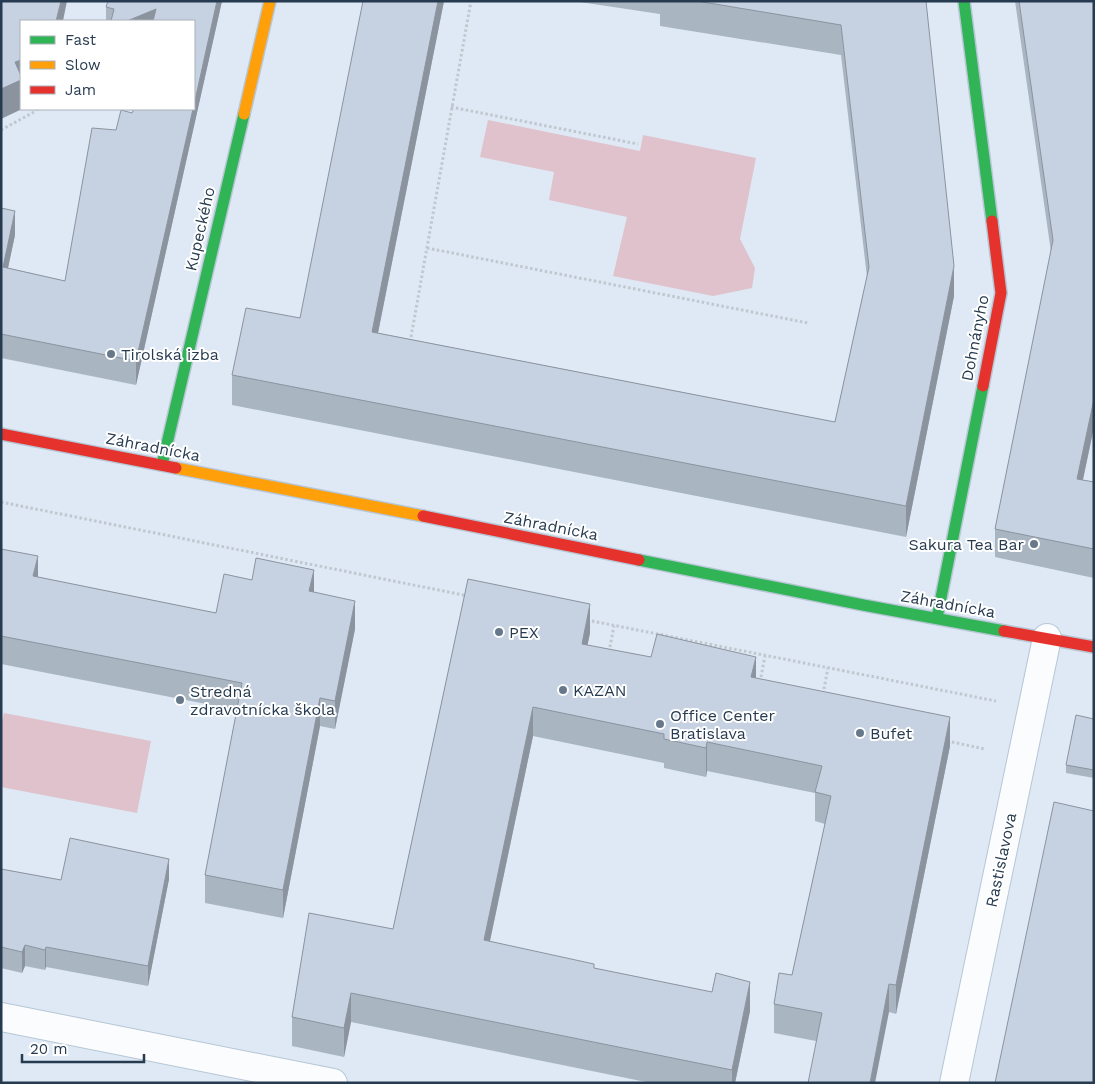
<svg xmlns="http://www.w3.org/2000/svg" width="1095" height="1084" font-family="'Work Sans',sans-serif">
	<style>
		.green { fill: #dfc2cc }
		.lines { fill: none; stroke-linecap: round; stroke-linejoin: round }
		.street-casing { stroke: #b6c6d5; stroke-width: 30 }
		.fast-casing { stroke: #b6c6d5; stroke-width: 14 }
		.slow-casing { stroke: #b6c6d5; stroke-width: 14 }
		.jam-casing { stroke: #b6c6d5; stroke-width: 14 }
		.path { stroke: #c1c7cf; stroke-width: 3; stroke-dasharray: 2.5 2.5; stroke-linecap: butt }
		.street { stroke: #fafcfe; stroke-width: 28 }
		.fast { stroke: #30b455; stroke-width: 11 }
		.slow { stroke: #ff9f0a; stroke-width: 11 }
		.jam { stroke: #e5322d; stroke-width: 11 }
		.wall { fill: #aab5c2 }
		.shaded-wall { fill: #8b939e }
		.building { fill: #c6d2e1; stroke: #8b939e }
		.poi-dot { fill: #67788a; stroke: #fff; stroke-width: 2 }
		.labels { text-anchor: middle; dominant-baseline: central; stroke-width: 4; stroke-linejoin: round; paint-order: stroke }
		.street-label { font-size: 16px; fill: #273b50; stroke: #fff }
		.poi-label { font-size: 16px; fill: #273b50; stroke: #fff; text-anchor: start }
	</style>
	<rect width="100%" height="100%" fill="#dee9f5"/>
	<path class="green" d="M488,120L640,151L643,135L756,158L740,239L755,268L752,288L713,296L613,276L627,217L549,200L554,172L480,157Z
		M4,713L151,741L137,813L1,787V726Z"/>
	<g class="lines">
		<g class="street-casing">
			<path id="street" d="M1,1017L333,1083
				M954,1083L1047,638"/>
		</g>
		<g class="fast-casing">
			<path id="fast" d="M964,1L992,221
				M162,465L244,114
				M639,560L863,605L1004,631
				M937,618L983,386"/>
		</g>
		<g class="slow-casing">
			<path id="slow" d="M244,114L270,1
				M176,468L423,516"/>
		</g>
		<g class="jam-casing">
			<path id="jam" d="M983,386L1001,293L992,221
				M1,434L176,468
				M423,516L639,560
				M1004,631L1094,647"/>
		</g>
		<path class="path" d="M451,107L638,144
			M1,130L34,112L37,109
			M427,248L808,323
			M411,337L471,1
			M1,502L468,596
			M587,620L996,701
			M609,652L614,626
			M760,682L765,656
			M823,694L828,668
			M947,741L985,749"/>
		<use href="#street" class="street"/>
		<use href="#fast" class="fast"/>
		<use href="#slow" class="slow"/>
		<use href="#jam" class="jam"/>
	</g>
	<path class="wall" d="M222,1L136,385L1,358V208L15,235L8,268L65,281L116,130L132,113L194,21H106V7Z
		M444,1L378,333L835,422L867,277L841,55L660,26V14L573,1H926L954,296L906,537L232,405V375L300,318Z
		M1015,1H1094V427L1083,480L1094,482V578L995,557V529L1051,252Z
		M1,549L38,577L216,613L314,592L355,629L335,729L320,726L283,918L205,903V875L237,710L1,664Z
		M468,579L590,633L587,645L756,678L950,746L896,1014L889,1012L816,1041L774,1033V1004L792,975L825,824L815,821V793L707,771L706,777L664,768V763L533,736L490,941L594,968L750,1011L735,1083H651L351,1022L344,1057L292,1046V1017L393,929Z
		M1094,719V778L1066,773V765Z
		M1,869L61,880L169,879L148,986L46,967L45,970L25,966L22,973L1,968Z"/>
	<path class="shaded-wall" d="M61,1H67L63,21H56Z
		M217,1H222L136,385V361L193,109H194V105Z
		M438,1H444L372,363V332Z
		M156,9V21H127Z
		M21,60V109H22L1,119V89L15,62Z
		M15,211V235L3,291V267Z
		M954,266V296L906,537V506Z
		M1094,399V427L1077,507V479Z
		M38,556V584L33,576Z
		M314,570V598L309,591Z
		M355,601V629L335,729V701Z
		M590,604V633L582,673V644Z
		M756,657V686L751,677Z
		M320,698V726L283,918V890Z
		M533,707V736L484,969V940Z
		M950,717V746L896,1014V985Z
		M707,742V771L706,777V748Z
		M169,859V879L148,986V966Z
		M25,945V966L22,973V952Z
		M46,947V967L45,970V950Z
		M750,982V1011L735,1083H732V1070Z
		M889,984V1012L875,1083H870Z
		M351,993V1022L344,1057V1028Z"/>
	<path class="building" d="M1,1H61L56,21H21V60L15,62L21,76V80L1,89Z
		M108,1H217L194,105V21H153L156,9L127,21H111L114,9L106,7Z
		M363,1H438L372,332L835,422L869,267L841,25L697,1H926L954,266L906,506L232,375L246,308L300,318Z
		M1019,1H1094V399L1077,479L1094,482V549L995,529L1053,240Z
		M134,109H193L136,361L1,334V208L15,211L3,267L65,281L92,128L116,130L121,110L132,113Z
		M1,549L38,556L33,576L216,613L224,574L252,580L256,558L314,570L309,591L355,601L335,701L320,698L283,890L205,875L242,683L1,636Z
		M468,579L590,604L582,644L651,657L657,634L756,657L751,677L950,717L896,985L889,984L870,1083H808L822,1013L774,1004L779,973L792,975L831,796L815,792L822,766L707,742L706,748L664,739V734L533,707L484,940L594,964V968L712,992L716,973L750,982L732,1070L351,993L344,1028L292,1017L309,913L393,929Z
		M1076,715L1094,719V770L1066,765Z
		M1054,802L1094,811V1083H995Z
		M70,838L169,859L148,966L46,947L45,950L25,945L22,952L1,947V869L61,880Z"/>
	<g class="poi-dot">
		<circle cx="111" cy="354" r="5"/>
		<circle cx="1034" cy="544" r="5"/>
		<circle cx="499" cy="632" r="5"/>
		<circle cx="563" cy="690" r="5"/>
		<circle cx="180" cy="700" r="5"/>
		<circle cx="660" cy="724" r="5"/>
		<circle cx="860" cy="733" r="5"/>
	</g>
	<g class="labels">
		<g class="street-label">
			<text transform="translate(200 229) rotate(-77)">Kupeckého</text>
			<text transform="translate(975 338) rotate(-79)">Dohnányho</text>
			<text transform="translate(153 447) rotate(11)">Záhradnícka</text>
			<text transform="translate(551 526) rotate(11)">Záhradnícka</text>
			<text transform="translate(948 604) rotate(10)">Záhradnícka</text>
			<text transform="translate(1001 860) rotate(-78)">Rastislavova</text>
		</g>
		<g class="poi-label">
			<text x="121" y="354">Tirolská izba</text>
			<text x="1024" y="544" text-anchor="end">Sakura Tea Bar</text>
			<text x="509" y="632">PEX</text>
			<text x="573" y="690">KAZAN</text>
			<text x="190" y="691">Stredná<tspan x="190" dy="18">zdravotnícka škola</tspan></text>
			<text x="670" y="715">Office Center<tspan x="670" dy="18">Bratislava</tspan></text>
			<text x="870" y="733">Bufet</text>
		</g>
	</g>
	<rect width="1095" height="1084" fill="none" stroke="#273b50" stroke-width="5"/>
	<rect x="20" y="20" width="175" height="90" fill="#ffffff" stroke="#a9b1b9"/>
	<rect x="30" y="36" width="25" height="8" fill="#30b455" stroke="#a9b1b9"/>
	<text x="65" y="45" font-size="15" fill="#273b50">Fast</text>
	<rect x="30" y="61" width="25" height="8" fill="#ff9f0a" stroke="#a9b1b9"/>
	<text x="65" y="70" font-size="15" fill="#273b50">Slow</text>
	<rect x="30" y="86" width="25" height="8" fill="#e5322d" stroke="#a9b1b9"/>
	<text x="65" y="95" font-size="15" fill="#273b50">Jam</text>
	<path d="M22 1054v8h122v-8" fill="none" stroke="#273b50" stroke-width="2.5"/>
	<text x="30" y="1054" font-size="15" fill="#273b50" stroke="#ffffff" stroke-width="4" paint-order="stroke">20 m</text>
</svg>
